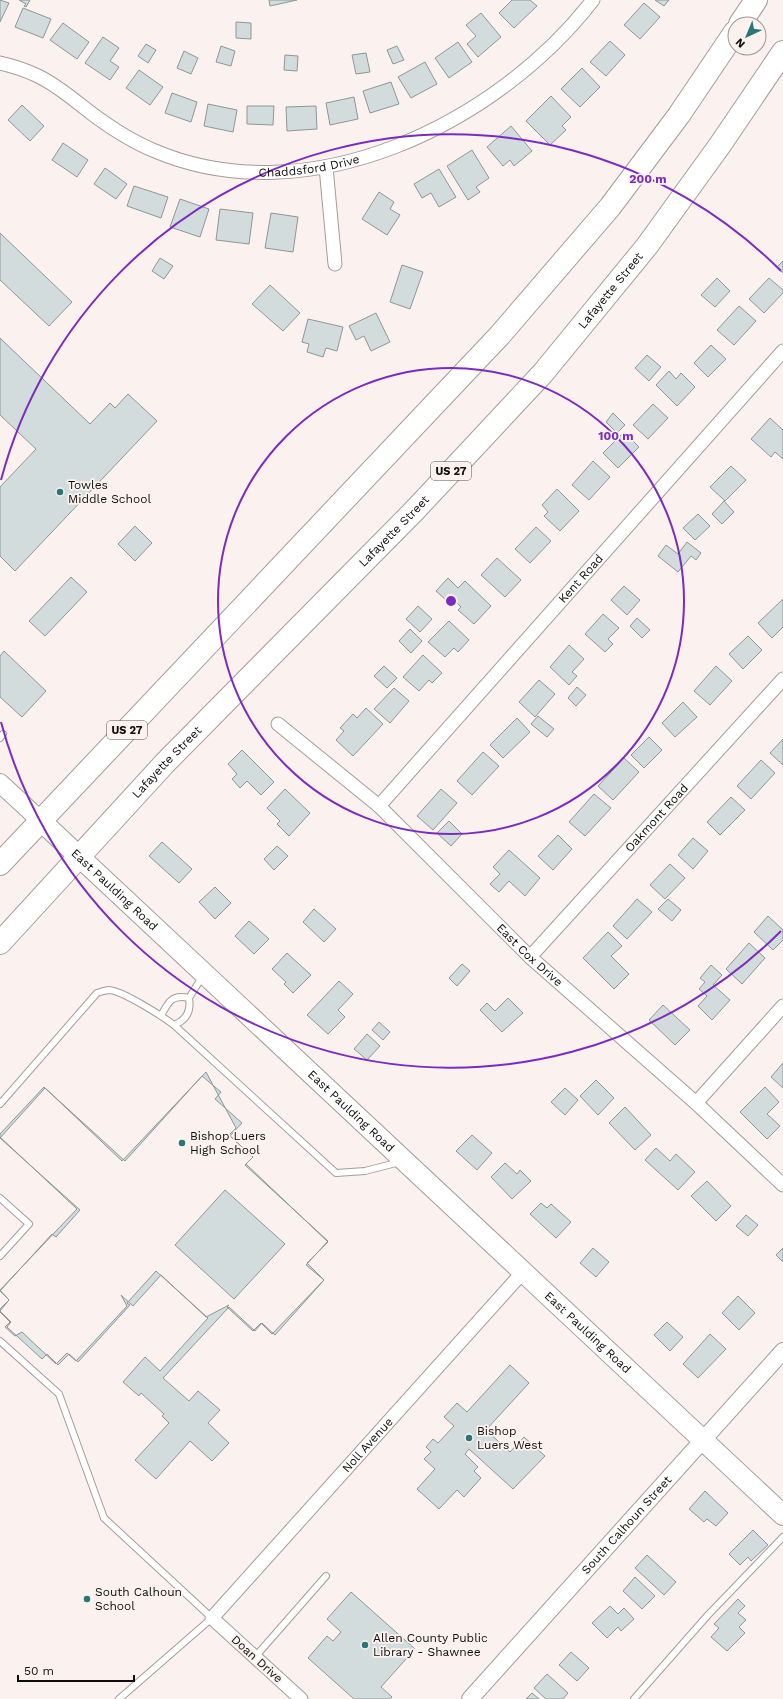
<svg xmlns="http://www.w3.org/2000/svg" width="783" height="1699" font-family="'Work Sans',sans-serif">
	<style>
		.building { fill: #d2dcdc; stroke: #8d9797; fill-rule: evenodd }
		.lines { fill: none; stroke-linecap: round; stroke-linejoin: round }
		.service-casing { stroke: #a59c9a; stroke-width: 8 }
		.minor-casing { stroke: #a59c9a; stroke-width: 15 }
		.tertiary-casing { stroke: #a59c9a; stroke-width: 18 }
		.secondary-casing { stroke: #a59c9a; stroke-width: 20 }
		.primary-casing { stroke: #a59c9a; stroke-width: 22 }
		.trunk-casing { stroke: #a59c9a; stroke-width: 24 }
		.service { stroke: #fff; stroke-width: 6 }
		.minor { stroke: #fff; stroke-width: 13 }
		.tertiary { stroke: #fff; stroke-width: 16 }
		.secondary { stroke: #fff; stroke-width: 18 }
		.primary { stroke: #fff; stroke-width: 20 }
		.trunk { stroke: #fff; stroke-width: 22 }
		.ring { fill: none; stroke: #7b2cbf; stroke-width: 2 }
		.poi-dot { fill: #2b7578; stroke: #fbf2ef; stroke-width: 1.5 }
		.labels { text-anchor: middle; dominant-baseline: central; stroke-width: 3.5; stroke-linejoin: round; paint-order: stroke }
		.shield { fill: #fbf2ef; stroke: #56514f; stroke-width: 1 }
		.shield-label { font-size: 11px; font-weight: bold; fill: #0f0c0b }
		.street-label { font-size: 12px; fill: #0f0c0b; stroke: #fbf2ef }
		.poi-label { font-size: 12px; fill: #0f0c0b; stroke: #fbf2ef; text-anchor: start }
		.centre { fill: #7b2cbf; stroke: #fbf2ef; stroke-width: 2 }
		.ring-label { font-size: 12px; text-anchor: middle; font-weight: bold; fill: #7b2cbf; stroke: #fbf2ef; stroke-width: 3.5; stroke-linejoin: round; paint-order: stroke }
	</style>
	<rect width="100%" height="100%" fill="#fbf2ef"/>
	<path class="building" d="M0,0L9,3L0,22Z
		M19,0H30L26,7L24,6L26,4Z
		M269,0H297L270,6Z
		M512,0H530L537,6L514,28L499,13Z
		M655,0H669L664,6Z
		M644,3L660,17L640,39L624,25Z
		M23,8L51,19L43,38L15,27Z
		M481,13L501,37L478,57L467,44L476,36L466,25Z
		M236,22L251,23V39L236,38Z
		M63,23L89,42L77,59L50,40Z
		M103,37L119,48L110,61L119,67L110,80L85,63Z
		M610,41L625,55L606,76L590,62Z
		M458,42L472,62L449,78L435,58Z
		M146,44L156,50L148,63L138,56Z
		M221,46L235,51L231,66L216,62Z
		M397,46L404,60L393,64L387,50Z
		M184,51L198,58L191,74L177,68Z
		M366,53L370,72L356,74L352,55Z
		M285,55L298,56L297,71L284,70Z
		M425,62L437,84L411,98L398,77Z
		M582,68L600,87L580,107L561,89Z
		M139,70L163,87L150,105L126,88Z
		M391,82L399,104L370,113L363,91Z
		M172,93L197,102L191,122L165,113Z
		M551,96L571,117L562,126L566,130L550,145L526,121Z
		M354,97L358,119L330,125L326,103Z
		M208,104L237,110L233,132L204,126Z
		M22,105L44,126L30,141L8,120Z
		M247,106H274L273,125L247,124Z
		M316,106L317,129L287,131L286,107Z
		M511,126L532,151L514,166L510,160L503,166L487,147Z
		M63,143L88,160L77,177L52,160Z
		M472,150L489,178L476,187L480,192L468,200L447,166Z
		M105,168L127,184L116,199L94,184Z
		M439,169L456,197L439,207L431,193L422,198L414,184Z
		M134,186L168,197L161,218L127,206Z
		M379,192L394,202L390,209L400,215L387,235L362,219Z
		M180,199L209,209L200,237L170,227Z
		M220,209L253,213L249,244L216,240Z
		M271,213L298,217L293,252L265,248Z
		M0,233L72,302L49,326L0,280Z
		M160,258L173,266L164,279L152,271Z
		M783,261V273L777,267Z
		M402,265L423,272L410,309L390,302Z
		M717,278L730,291L715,307L701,295Z
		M769,278L783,290V293L764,313L749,299Z
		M270,285L300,313L283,331L252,304Z
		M739,306L756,321L734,345L717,330Z
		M376,313L390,342L371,351L364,336L356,340L349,326Z
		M308,319L343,327L337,351L326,348L323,357L307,352L309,344L302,342Z
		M0,338L90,424L110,403L115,408L128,394L157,421L15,571L0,556V487L36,449L0,415Z
		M711,345L726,359L708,377L694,363Z
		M647,355L661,367L649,381L635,368Z
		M669,371L676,379L681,373L695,387L677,406L656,385Z
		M653,404L668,418L648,439L633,425Z
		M613,413L625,425L617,433L606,422Z
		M770,418L783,430V459L775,452L771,457L751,439Z
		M624,432L639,447L618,468L603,453Z
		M593,461L610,477L589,500L572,485Z
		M731,466L746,480L725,501L710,487Z
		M557,489L579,511L560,531L544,516L548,512L542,505Z
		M724,501L734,512L722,524L712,514Z
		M698,514L710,526L695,540L683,528Z
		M135,526L152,543L135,561L118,544Z
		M536,527L551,541L530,563L515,549Z
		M687,542L701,553L696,560L691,556L678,572L658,556L666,545L678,554Z
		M497,558L521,580L505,597L481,575Z
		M71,577L87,592L45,636L29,621Z
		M448,578L458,588L465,581L491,606L474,624L458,610L461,607L451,597L447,601L436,591Z
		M624,586L640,600L627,615L611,600Z
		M783,599V627L772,638L758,623Z
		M418,606L432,619L420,632L406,619Z
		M603,614L619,628L608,639L613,644L605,652L585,634Z
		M637,618L650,630L642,638L630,626Z
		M449,621L469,640L458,652L454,648L445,657L428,642Z
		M410,629L422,641L411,653L399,641Z
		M748,636L762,650L743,669L729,654Z
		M569,645L584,659L572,672L577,676L569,685L550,667Z
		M4,651L46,691L22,717L0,697V656Z
		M423,655L442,673L432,683L429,680L419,691L403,677Z
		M384,666L397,678L387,688L374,676Z
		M716,666L732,681L710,705L694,691Z
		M539,680L555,694L535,717L519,702Z
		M577,687L586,695L576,706L568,698Z
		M394,688L409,701L390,723L374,709Z
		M683,702L697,717L675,737L662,723Z
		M366,708L383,724L353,756L336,740L344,731L340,728L353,714L357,718Z
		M538,716L554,729L547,737L531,724Z
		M517,718L530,732L503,758L490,745Z
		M649,737L662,750L644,768L631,755Z
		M783,739V765L770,753Z
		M242,750L274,782L261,795L247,781L240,788L232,779L237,774L228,764Z
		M483,752L499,766L472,795L457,781Z
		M624,758L639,772L613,800L598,786Z
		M761,760L775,773L751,799L737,786Z
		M285,789L310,813L289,836L277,824L280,821L267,808Z
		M441,789L457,803L433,830L417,816Z
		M594,794L611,808L585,836L569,822Z
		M731,797L745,810L720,835L707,822Z
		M449,821L462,834L451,846L437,833Z
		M558,835L572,849L553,870L538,856Z
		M693,838L708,851L693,869L678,855Z
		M162,842L192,869L179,883L149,856Z
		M277,846L288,856L274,870L264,859Z
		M509,850L540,878L525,896L509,881L499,892L490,884L500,874L493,867Z
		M670,864L685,878L665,899L650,885Z
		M215,887L231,903L215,919L199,902Z
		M637,899L652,912L627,939L613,926Z
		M668,899L681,910L672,921L658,909Z
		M314,909L336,929L324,942L303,922Z
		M768,916L783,930V940L773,950L754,932Z
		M249,921L269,939L254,954L235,936Z
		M608,932L622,946L611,956L629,974L614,989L583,958Z
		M749,943L765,958L742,984L726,969Z
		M287,953L311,975L293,993L284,984L286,982L272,969Z
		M462,964L470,971L457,986L449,978Z
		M711,965L722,975L713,985L730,1000L712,1020L698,1006L707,996L699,989L705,982L700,978Z
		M339,981L353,994L338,1010L345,1017L328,1034L307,1015Z
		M508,998L523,1013L502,1032L480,1010L487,1003L495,1011Z
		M663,1005L690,1030L675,1045L649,1020Z
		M379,1022L390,1032L383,1040L372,1030Z
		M367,1034L380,1046L367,1060L354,1049Z
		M783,1063V1088L771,1077Z
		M206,1072L236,1128L229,1135L253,1157L246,1164L328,1242L307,1263L324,1280L272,1334L261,1323L253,1331L227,1307L229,1305L206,1317L161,1275L133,1306L121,1295L127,1306L76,1361L67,1353L56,1364L22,1332L15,1336L5,1327L10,1322L0,1312V1309L9,1300L0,1290L77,1209L0,1137V1134L44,1087L122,1161Z
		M202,1076L221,1092L215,1099L242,1123L230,1136L253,1157L245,1165L328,1241L306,1265L324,1280L275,1335L262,1323L255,1331L229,1307L163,1378L189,1401L198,1391L220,1410L208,1423L229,1443L212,1461L190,1441L156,1479L135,1460L169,1423L162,1416L164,1414L141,1393L139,1396L123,1382L145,1357L160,1371L208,1318L156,1271L127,1303L130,1305L78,1362L69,1354L58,1365L47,1354L42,1359L7,1327L11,1322L0,1311L9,1300L0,1291L52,1234L56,1237L80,1210L0,1138L45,1088L125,1161ZM225,1190L285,1244L234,1299L175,1245Z
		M596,1080L614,1098L598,1115L580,1096Z
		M765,1087L779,1102L767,1114L780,1126L767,1139L740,1112Z
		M565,1088L578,1100L565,1115L551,1102Z
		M625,1107L651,1135L635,1150L609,1123Z
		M472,1135L492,1153L477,1170L456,1151Z
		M656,1148L670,1161L676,1154L695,1172L678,1190L645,1160Z
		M505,1163L517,1174L520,1170L531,1181L512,1199L491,1177Z
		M707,1181L731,1206L716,1221L691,1196Z
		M541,1203L547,1208L551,1204L571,1222L556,1238L530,1214Z
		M746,1215L758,1225L748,1236L736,1226Z
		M593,1248L609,1262L596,1277L580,1263Z
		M783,1248V1262L776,1255Z
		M738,1296L755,1313L739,1330L722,1313Z
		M667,1322L683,1337L670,1351L654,1335Z
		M710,1334L726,1349L698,1378L683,1364Z
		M510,1365L529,1383L486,1430L510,1452L524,1437L545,1456L513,1489L469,1449L465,1454L478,1467L474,1471L481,1478L464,1497L457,1490L439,1509L417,1489L435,1469L424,1459L431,1452L426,1447L433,1439L438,1443L454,1426L444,1417L457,1403L467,1412Z
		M705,1491L728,1513L716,1526L707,1519L704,1522L689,1509Z
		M753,1530L768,1545L751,1561L748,1557L740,1565L729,1554Z
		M647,1555L676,1582L664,1595L635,1568Z
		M635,1577L655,1596L642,1609L623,1591Z
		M351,1592L415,1649L381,1687L392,1697L390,1699H354L308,1658L327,1636L333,1641L341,1632L327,1619Z
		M738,1599L745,1606L738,1613L746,1620L739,1627L745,1633L727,1651L711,1637L719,1628L714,1624Z
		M610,1606L618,1614L624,1608L634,1619L621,1631L618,1627L607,1638L592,1623Z
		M571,1652L589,1668L577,1681L559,1665Z
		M547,1674L568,1693L563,1699H546L534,1688Z
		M532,1693L539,1699H526Z"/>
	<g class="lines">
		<g class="service-casing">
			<path id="service" d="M0,738L3,734
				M161,1016C168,1002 172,994 189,998L202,977
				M174,1025C187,1020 191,1010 189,998
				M0,1104L97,993C101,992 105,990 109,990C123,991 162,1016 174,1025L336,1173L365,1171L400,1162
				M0,1198L29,1224L0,1256
				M0,1341L59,1394L104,1518L212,1618L119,1699
				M255,1657L326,1576
				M634,1699L708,1615L783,1537"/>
		</g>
		<g class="minor-casing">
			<g id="minor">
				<path id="s1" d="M0,63C13,66 26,70 38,76C57,85 74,100 91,113C111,128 133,142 155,151C309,216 497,124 593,0"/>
				<path d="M326,167L335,264"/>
				<path id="s2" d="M278,724L379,806L530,957L696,1103L783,1185"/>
				<path id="s3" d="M379,806L783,351"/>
				<path id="s4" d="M530,957L783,679"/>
				<path d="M696,1103L783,1006"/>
				<path id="s5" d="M301,1699L212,1618L523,1272"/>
			</g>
		</g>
		<g class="tertiary-casing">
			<g id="tertiary">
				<path id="s6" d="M470,1699L783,1351"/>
			</g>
		</g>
		<g class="secondary-casing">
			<path id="secondary" d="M0,783L40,820"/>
		</g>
		<g class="primary-casing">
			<g id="primary">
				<path id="s7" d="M40,820L783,1515"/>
			</g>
		</g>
		<g class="trunk-casing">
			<g id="trunk">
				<path d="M740,24L756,0"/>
				<path d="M0,864L500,335L610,207L679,115L735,32"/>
				<path id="s8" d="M0,943L165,763L415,510L543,373L647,246L720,145L783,52"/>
			</g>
		</g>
		<use href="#service" class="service"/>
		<use href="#minor" class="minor"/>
		<use href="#tertiary" class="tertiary"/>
		<use href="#secondary" class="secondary"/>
		<use href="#primary" class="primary"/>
		<use href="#trunk" class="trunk"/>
	</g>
	<g class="ring">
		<circle cx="451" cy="601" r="233"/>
		<path d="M781 931A466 466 0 0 1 1 722M1 480A466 466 0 0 1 781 271"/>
	</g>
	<g class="poi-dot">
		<circle cx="60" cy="492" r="4"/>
		<circle cx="182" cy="1143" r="4"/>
		<circle cx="469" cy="1438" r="4"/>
		<circle cx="87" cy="1599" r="4"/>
		<circle cx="365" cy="1645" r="4"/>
	</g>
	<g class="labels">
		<g class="shield">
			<rect x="431" y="462" width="40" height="18" rx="3"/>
			<rect x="107" y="721" width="40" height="18" rx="3"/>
		</g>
		<g class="shield-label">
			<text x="451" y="471">US 27</text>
			<text x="127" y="730">US 27</text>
		</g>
		<g class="street-label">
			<text stroke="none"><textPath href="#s1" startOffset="337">Chaddsford Drive</textPath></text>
			<text stroke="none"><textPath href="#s8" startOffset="894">Lafayette Street</textPath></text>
			<text stroke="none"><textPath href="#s8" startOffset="570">Lafayette Street</textPath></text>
			<text stroke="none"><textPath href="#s3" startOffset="304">Kent Road</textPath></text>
			<text stroke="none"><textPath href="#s8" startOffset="246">Lafayette Street</textPath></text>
			<text stroke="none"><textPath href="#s4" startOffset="188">Oakmont Road</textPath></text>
			<text stroke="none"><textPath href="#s7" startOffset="102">East Paulding Road</textPath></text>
			<text stroke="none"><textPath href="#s2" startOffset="342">East Cox Drive</textPath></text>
			<text stroke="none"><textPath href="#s7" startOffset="426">East Paulding Road</textPath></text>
			<text stroke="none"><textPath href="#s7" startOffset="750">East Paulding Road</textPath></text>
			<text stroke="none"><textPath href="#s5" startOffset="353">Noll Avenue</textPath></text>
			<text stroke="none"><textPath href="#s6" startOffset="234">South Calhoun Street</textPath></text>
			<text transform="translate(257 1659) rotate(42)">Doan Drive</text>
		</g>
		<g class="poi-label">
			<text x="68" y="485">Towles<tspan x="68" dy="14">Middle School</tspan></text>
			<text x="190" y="1136">Bishop Luers<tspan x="190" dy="14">High School</tspan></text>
			<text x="477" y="1431">Bishop<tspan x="477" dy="14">Luers West</tspan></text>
			<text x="95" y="1592">South Calhoun<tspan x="95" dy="14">School</tspan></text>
			<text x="373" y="1638">Allen County Public<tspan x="373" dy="14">Library - Shawnee</tspan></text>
		</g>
	</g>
	<circle cx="451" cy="601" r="6" class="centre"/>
	<g class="ring-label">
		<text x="648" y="183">200 m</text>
		<text x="616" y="440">100 m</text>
	</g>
	<g transform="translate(747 36) rotate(224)"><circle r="19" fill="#fbf2ef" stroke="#9d9694"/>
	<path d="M0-3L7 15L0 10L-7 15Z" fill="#2b7578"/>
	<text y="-6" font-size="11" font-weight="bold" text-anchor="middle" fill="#0f0c0b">N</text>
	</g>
	<path d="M18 1675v6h116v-6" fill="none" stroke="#0f0c0b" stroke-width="2"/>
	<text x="24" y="1675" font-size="12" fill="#0f0c0b" stroke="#fbf2ef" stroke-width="3" paint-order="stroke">50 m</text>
</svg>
